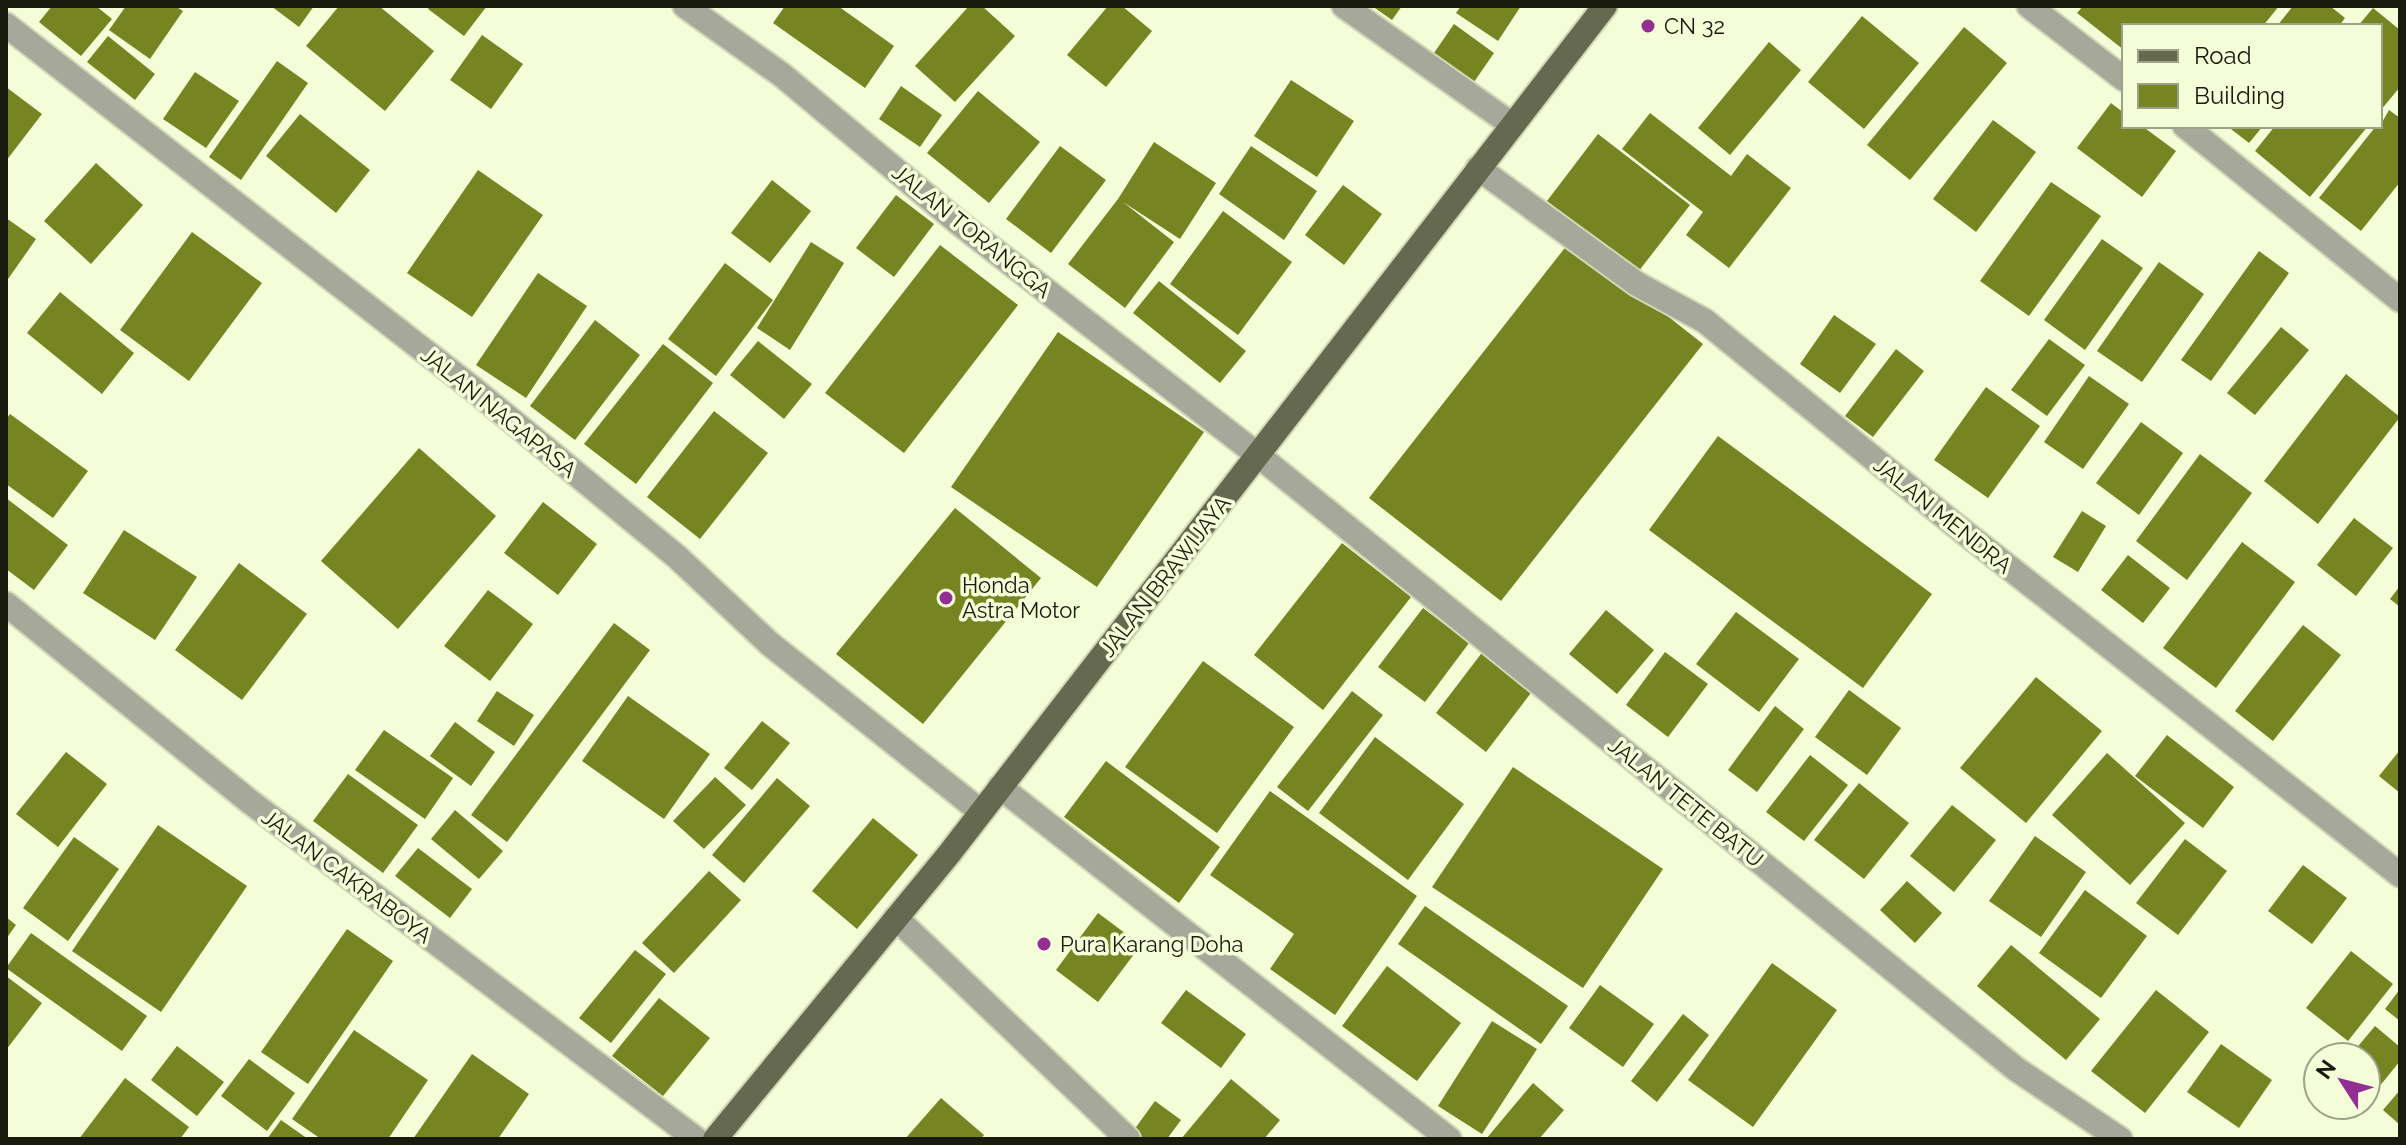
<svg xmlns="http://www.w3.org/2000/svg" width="2406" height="1145" font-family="Raleway,sans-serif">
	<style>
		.building { fill: #768422 }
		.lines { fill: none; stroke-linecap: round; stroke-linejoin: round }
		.street-casing { stroke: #d1d8b8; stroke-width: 28 }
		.primary-casing { stroke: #d1d8b8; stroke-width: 28 }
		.street { stroke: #a6a99a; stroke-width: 24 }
		.primary { stroke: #64694f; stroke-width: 24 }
		.poi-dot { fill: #932e94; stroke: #f4fcd8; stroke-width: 3 }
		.labels { text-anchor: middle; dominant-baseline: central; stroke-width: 7; stroke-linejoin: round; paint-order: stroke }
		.poi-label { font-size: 22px; fill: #191b0e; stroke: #f4fcd8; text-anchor: start }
		.street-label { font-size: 22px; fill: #191b0e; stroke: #f4fcd8 }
	</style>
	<rect width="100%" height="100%" fill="#f4fcd8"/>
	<path class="building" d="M52,6H96L112,19L81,56L39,22Z
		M126,6H175L183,11L150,59L109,30Z
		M271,6H314L299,27Z
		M339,6H379L434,51L385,111L306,46Z
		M430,6H487L464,36L428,9Z
		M785,6H838L894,46L865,88L773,23Z
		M969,6H982L1015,36L955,102L915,66Z
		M1108,6H1122L1152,31L1106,87L1067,55Z
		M1372,6H1402L1392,20Z
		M1461,6H1521L1498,41L1456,13Z
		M2083,6H2279L2263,26H2124V50L2077,13Z
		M2293,6H2330L2345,18L2339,26H2277Z
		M2373,8L2400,30V87L2380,111V26H2358Z
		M1862,16L1919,63L1864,129L1808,82Z
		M1454,24L1494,53L1474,82L1434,53Z
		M1964,27L2007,63L1910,180L1867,145Z
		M482,35L523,64L491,109L450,80Z
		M108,36L155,74L135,100L87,62Z
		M1769,42L1801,70L1730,155L1698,128Z
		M277,61L308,83L241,180L209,157Z
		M195,72L239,101L206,148L163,119Z
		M1291,80L1354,121L1317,177L1254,136Z
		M901,86L942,115L920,147L879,119Z
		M6,87L42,114L6,161Z
		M978,91L1040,142L989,203L927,153Z
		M2111,103L2124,113V126H2142L2176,151L2142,197L2077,148Z
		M2389,110L2400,118V182L2361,231L2319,198L2376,126H2380Z
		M1650,113L1731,176L1747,154L1791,188L1729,268L1686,235L1703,212L1622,149Z
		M300,114L370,170L336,213L266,156Z
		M1993,120L2036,152L1976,232L1933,199Z
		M2227,126H2263L2249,143Z
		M2275,126H2368L2310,197L2255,151Z
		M1598,134L1690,205L1638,272L1547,201Z
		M1154,142L1216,183L1180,239L1123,202L1174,242L1125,308L1068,264L1118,199Z
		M1060,146L1106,180L1051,253L1006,219Z
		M1251,146L1317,191L1284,240L1219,194Z
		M96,163L143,205L91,264L44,221Z
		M478,170L543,215L472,317L407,273Z
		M772,180L811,211L770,263L731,233Z
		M2051,182L2101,216L2029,316L1980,281Z
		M1343,185L1382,214L1344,265L1305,235Z
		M896,195L934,224L894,277L856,248Z
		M1223,211L1292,262L1238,335L1170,284Z
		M6,218L36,239L6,282Z
		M192,232L262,283L189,381L120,330Z
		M2102,239L2143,268L2085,350L2044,320Z
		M1571,240L1703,344L1501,601L1369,498Z
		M811,242L844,263L790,350L757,328Z
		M940,245L1018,305L904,453L825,393Z
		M2259,251L2289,273L2211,381L2181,360Z
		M2159,262L2204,294L2142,382L2097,351Z
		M725,263L773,300L716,376L668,339Z
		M538,273L587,306L526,398L476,365Z
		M1159,281L1246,351L1220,383L1133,313Z
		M60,292L134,353L102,394L27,333Z
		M1834,315L1876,344L1840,393L1800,364Z
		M595,320L640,355L575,440L530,406Z
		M2281,327L2309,350L2255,415L2227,393Z
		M1058,332L1204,432L1097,587L951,487Z
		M2049,339L2085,365L2047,416L2011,390Z
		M758,341L812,384L784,419L730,375Z
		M663,344L713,383L636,484L584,444Z
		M1896,349L1924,371L1873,437L1845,416Z
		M2346,374L2400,417L2318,524L2264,481Z
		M2089,376L2129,404L2083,469L2044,442Z
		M1986,387L2040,426L1988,498L1934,460Z
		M714,411L768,453L700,539L647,497Z
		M10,414L88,471L53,518L6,484V419Z
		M2141,422L2183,453L2139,515L2096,483Z
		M1718,436L1932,594L1863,688L1649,530Z
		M419,448L496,516L398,629L321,561Z
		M2200,454L2252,493L2187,580L2136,541Z
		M6,498L68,545L34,590L6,569Z
		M543,502L597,544L558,595L504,553Z
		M955,508L1041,578L923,724L836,654Z
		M2082,511L2106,526L2078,572L2053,557Z
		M2354,518L2393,548L2356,596L2317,565Z
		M124,530L197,577L155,640L83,593Z
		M2242,542L2295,582L2216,688L2163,648Z
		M1342,543L1411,597L1323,710L1254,655Z
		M2128,555L2170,588L2143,623L2101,590Z
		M239,563L307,614L242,700L175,650Z
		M2400,586V607L2390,599Z
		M488,590L533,624L490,681L444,646Z
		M1423,608L1469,643L1425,702L1378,667Z
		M1606,610L1654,650L1617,694L1569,654Z
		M1736,612L1799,659L1759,712L1696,664Z
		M614,623L650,650L507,842L471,815Z
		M2303,625L2341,655L2273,741L2235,711Z
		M1487,646L1537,685L1486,752L1436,713Z
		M1665,652L1708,684L1668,737L1626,705Z
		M1203,661L1294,727L1217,833L1125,767Z
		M2036,677L2102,731L2026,823L1960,768Z
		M1849,690L1901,728L1867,775L1815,737Z
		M497,691L534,715L514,746L477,721Z
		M1352,691L1383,715L1308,811L1277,787Z
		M628,696L710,754L664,819L582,761Z
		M1775,706L1804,729L1757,792L1728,770Z
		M762,721L790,743L752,790L724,768Z
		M455,722L495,752L471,786L430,756Z
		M384,730L453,778L425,819L355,770Z
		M2167,735L2234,787L2203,828L2135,776Z
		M1375,737L1464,804L1408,880L1319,813Z
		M2400,750V793L2379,776Z
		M66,752L107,784L58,847L16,814Z
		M2107,753L2185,823L2130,885L2052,815Z
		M1810,755L1848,785L1804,841L1766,812Z
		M1106,761L1220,847L1179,903L1064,817Z
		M1513,767L1663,869L1583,988L1432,887Z
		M348,774L418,825L383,873L313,821Z
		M715,777L746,805L704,849L673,821Z
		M777,778L810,806L744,883L712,855Z
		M1859,783L1909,823L1864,879L1814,840Z
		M1270,791L1417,896L1335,1015L1270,969L1294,934L1210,875Z
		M1952,805L1996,840L1954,892L1910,856Z
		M455,810L503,851L479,879L431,839Z
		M873,818L918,855L857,929L812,891Z
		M158,825L247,886L161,1012L72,951Z
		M2035,836L2086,872L2041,937L1989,901Z
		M74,837L119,869L68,941L23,908Z
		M2185,839L2227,871L2178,935L2136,903Z
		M418,848L472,889L450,918L395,876Z
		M2303,865L2347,898L2312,944L2268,911Z
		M709,871L741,900L674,973L642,943Z
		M1907,881L1942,913L1915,943L1880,910Z
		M2085,890L2147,936L2101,998L2039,953Z
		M1425,906L1568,1006L1541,1044L1398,944Z
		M1098,913L1141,945L1098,1002L1056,970Z
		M6,917L16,925L6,939Z
		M347,929L393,961L308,1084L261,1052Z
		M31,933L147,1016L122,1051L6,968Z
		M2011,945L2100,1019L2066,1060L1977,986Z
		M635,950L666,974L611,1043L579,1018Z
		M2351,951L2393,984L2348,1041L2306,1008Z
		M1772,963L1837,1010L1753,1127L1688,1080Z
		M1387,966L1461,1023L1417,1081L1342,1026Z
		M6,976L42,1003L6,1050Z
		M1600,985L1654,1024L1623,1067L1569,1028Z
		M2400,989V1021L2385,1009Z
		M1186,990L1246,1034L1221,1068L1161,1023Z
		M2156,990L2209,1032L2145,1113L2091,1071Z
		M659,998L710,1038L663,1096L612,1056Z
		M1683,1014L1709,1035L1657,1102L1631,1081Z
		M1492,1021L1537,1049L1482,1134L1438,1106Z
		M2375,1026L2400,1047V1061L2370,1098L2366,1095V1057H2349Z
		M354,1030L428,1080L388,1139H321L292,1119Z
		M2221,1044L2272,1080L2239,1128L2187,1092Z
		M177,1046L224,1082L197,1116L151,1080Z
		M472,1054L529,1094L498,1139H413Z
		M249,1059L295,1093L267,1131L221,1096Z
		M125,1078L189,1127L180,1139H79Z
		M1231,1079L1280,1120L1264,1139H1181Z
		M1533,1083L1564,1110L1539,1139H1486Z
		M2400,1090V1125L2383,1110Z
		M941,1098L984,1135L981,1139H905Z
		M1155,1101L1181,1120L1167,1139H1138L1131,1134Z
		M281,1120L308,1139H267Z"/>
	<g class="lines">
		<g class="street-casing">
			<path id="street" d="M685,6L782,75L959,223L1259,456L2016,1069L2120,1139
				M1344,6L1511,124
				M2029,6L2124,79
				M6,25L472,388L676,556L770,644L980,811
				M2185,126L2400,300
				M1478,168L1637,284L1705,321L1955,525L2400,875
				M6,604L249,801L696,1139
				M1000,787L1449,1139
				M896,918L1128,1139"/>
		</g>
		<g class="primary-casing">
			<path id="primary" d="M715,1139L949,854L1605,6"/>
		</g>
		<use href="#street" class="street"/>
		<use href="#primary" class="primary"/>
	</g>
	<g class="poi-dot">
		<circle cx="1648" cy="26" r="8"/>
		<circle cx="946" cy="598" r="8"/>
		<circle cx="1044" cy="944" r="8"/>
	</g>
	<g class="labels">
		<g class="poi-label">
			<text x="1664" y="26">CN 32</text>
			<text x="962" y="585">Honda<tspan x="962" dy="25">Astra Motor</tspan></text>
			<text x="1060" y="944">Pura Karang Doha</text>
		</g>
		<g class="street-label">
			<text transform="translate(972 231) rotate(39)">JALAN TORANGGA</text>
			<text transform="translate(499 412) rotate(39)">JALAN NAGAPASA</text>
			<text transform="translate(1943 515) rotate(39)">JALAN MENDRA</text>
			<text transform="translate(1165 576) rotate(-52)">JALAN BRAWIJAYA</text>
			<text transform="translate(1686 802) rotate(39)">JALAN TETE BATU</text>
			<text transform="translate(347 876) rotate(37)">JALAN CAKRABOYA</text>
		</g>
	</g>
	<rect width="2406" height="1145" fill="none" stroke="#191b0e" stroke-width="16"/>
	<rect x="2122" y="24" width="260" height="104" fill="#f4fcd8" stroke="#9ca287" stroke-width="2"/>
	<rect x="2138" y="50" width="40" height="12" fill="#64694f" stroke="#9ca287" stroke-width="2"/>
	<text x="2194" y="64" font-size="24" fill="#191b0e">Road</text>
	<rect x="2138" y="84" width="40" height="24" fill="#768422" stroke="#9ca287" stroke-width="2"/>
	<text x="2194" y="104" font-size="24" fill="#191b0e">Building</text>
	<g transform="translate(2342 1081) rotate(306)"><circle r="38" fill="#f4fcd8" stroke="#9ca287" stroke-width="2"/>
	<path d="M0-6L14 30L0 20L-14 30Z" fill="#932e94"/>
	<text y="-12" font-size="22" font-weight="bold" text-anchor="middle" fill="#191b0e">N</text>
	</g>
</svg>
